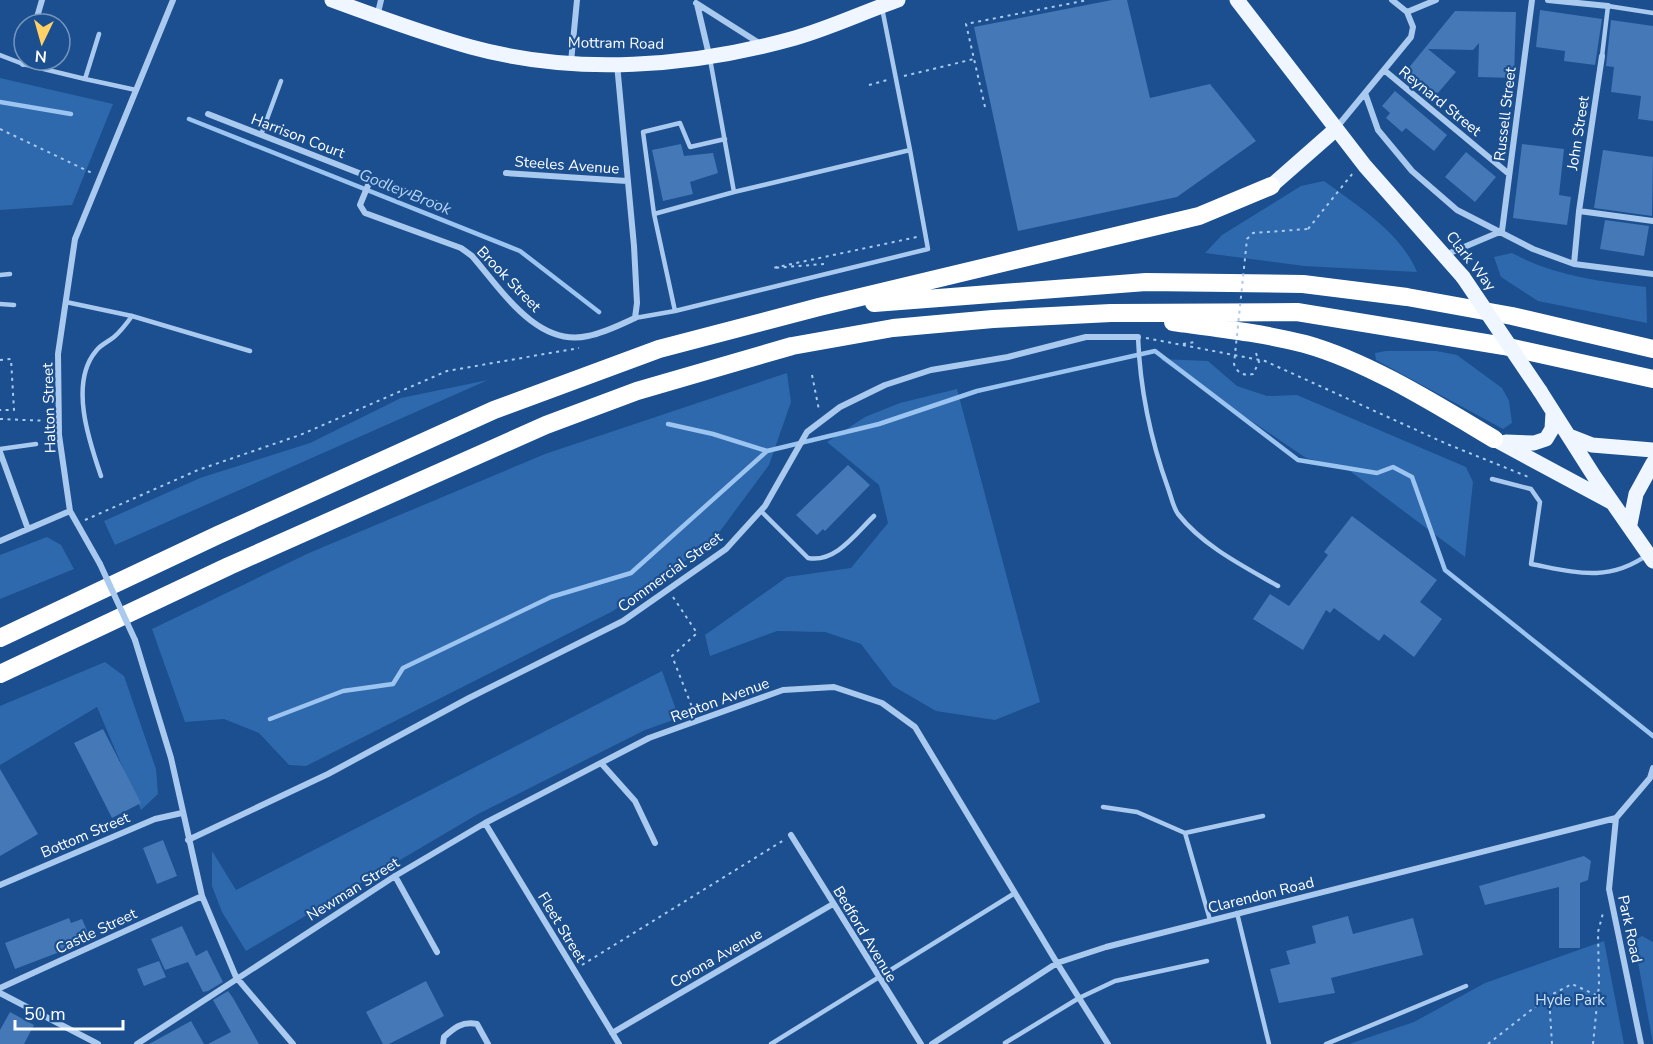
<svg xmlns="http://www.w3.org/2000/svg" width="1653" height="1044" font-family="'Nunito Sans',sans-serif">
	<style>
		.green { fill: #2e69ad }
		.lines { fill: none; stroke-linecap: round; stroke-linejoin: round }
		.stream { stroke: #9cc4f0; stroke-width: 4.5 }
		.building { fill: #4478b7 }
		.path { stroke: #a9c9ee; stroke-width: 2; stroke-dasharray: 3 4.5; stroke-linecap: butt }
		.lane { stroke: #a9c9ee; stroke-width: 4.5 }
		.street { stroke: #a9c9ee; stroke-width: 6 }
		.primary { stroke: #f0f6ff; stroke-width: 15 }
		.highway { stroke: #fff; stroke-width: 18 }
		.path-bridge { stroke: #a9c9ee; stroke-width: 2; stroke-dasharray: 3 4.5; stroke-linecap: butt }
		.street-bridge { stroke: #a9c9ee; stroke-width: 6 }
		.primary-bridge { stroke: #f0f6ff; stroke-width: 15 }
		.labels { text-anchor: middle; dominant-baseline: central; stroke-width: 4.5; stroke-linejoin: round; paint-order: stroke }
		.street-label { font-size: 15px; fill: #fff; stroke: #1b4f8f }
		.park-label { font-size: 15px; fill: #cfe3fa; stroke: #1b4f8f }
		.water-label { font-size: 16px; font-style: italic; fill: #b5d3f5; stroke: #1b4f8f }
	</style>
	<rect width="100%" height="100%" fill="#1b4f8f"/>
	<path class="green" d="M0,78L113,104L72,205L0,210Z
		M1324,181C1358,206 1401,233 1417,272L1304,266L1205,253L1222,235L1301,186Z
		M1512,253C1555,276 1598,281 1646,287L1647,323L1538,301L1501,277L1494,257Z
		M1386,351H1436L1457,355L1502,388L1509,401L1512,423L1503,429L1376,360L1375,353Z
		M1160,359L1208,361L1237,386L1267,396L1297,395L1466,467L1473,482L1465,557L1346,468L1306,458Z
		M787,373L791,402L769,465L712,542L613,611L306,766L289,765L259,733L224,719L185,722L152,629L309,553L545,454Z
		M488,380L115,545L104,521L200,478L310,443L401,398Z
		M957,389L1040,702L995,720L936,711L893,686L861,644L825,632L777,631L710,656L705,635L787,577L851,568L888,523L879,485L827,442L865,417L900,403Z
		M47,537L61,545L74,569L0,599V555Z
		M105,662L124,676L156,769L158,794L141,810L97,707L0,765V706Z
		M662,671L679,718L645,730L478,814L246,951L222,912L212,886V851L236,890Z
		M1642,936L1653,942V1043L1634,941Z
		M1604,941L1624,1044H1349L1414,1022L1485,983Z"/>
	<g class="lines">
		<path class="stream" d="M0,102L71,114
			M189,119L520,251L599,312
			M668,424L713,434L767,451
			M270,719L343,691L393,684L403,668L551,597L631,573L767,451L879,424L977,391L1155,351L1298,460L1377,473L1393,467L1412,477L1445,570L1653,736"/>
	</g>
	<path class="building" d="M1112,0H1127L1150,98L1210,84L1256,141L1177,197L1018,231L974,27Z
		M1540,10L1602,19L1595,65L1564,61L1565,51L1536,47Z
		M1455,11L1516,12L1514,78L1478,77L1479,43L1473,50L1428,49L1456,72L1437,94L1407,70Z
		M1611,20L1653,26V121L1638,119L1641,96L1611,92L1614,67L1606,66Z
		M1395,91L1447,135L1434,151L1406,128L1402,132L1386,118L1390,113L1382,106Z
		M681,144L684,156L713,153L718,173L690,182L693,194L663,201L652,150Z
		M1522,144L1564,149L1559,195L1571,197L1567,225L1513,218Z
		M1603,150L1653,157L1652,216L1594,208Z
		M1466,152L1496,177L1475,202L1445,177Z
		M1605,220L1649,226L1644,256L1600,249Z
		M848,465L870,485L825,531L823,529L817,535L796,515Z
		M1352,516L1437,580L1420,602L1442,619L1414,657L1384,634L1379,641L1334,608L1330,613L1326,610L1303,650L1253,619L1270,594L1289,606L1328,555L1324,552Z
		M103,729L141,803L112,818L74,743Z
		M0,769L38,834L0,856Z
		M163,840L177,876L157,884L143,848Z
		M1584,856L1591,861L1588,880L1580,883V948H1559V887L1485,905L1479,886Z
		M1348,916L1353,934L1413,918L1423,955L1331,978L1335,993L1279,1003L1270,969L1290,964L1286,951L1316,943L1312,926Z
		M69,918L71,923L82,919L91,940L15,969L5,943Z
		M182,926L196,956L207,950L223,982L208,991L203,992L188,962L165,970L151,939Z
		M159,961L166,977L144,986L137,969Z
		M426,981L444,1016L389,1044H383L366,1012Z
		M228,991L233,998L259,1044H208L231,1032L213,1000Z
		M10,1012L34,1025L24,1044H0V1030Z
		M191,1021L204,1044H149Z"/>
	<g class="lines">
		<path class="path" d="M904,76L974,59
			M869,85L887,80
			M985,107L966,24L1088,0
			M0,129L92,173
			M1308,229L1353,173
			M824,264L773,268L917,237
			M1146,338L1265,361L1447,444L1531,478
			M1183,344L1195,342
			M0,360L11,359L14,410H0
			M812,375L819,410
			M0,419L50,421
			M85,520L198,470L300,435L447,371L579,348
			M673,597L697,633L672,656L694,712
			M582,965L784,840
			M1549,996L1552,1044
			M1488,1044L1549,996L1572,984L1598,996
			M1593,1044L1599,985L1598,932L1603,913"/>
		<path class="lane" d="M0,55L23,64L85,79L99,34
			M1602,56L1608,6L1653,13
			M710,59L734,192
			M85,79L136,90
			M261,135L281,81
			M725,139L690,147L680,123L643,132L654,214L675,311L928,249L910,150
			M654,214L734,192L910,150L882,8
			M0,275L10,274
			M66,302L132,316L250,351
			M0,304L14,305
			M635,318L675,311
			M1138,337C1140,388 1151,441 1168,488C1171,496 1173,507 1178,514C1203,546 1243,566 1278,586
			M0,449L36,444
			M101,476C89,441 69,383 96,351C100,345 108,342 114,337C121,331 127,323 132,316
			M1492,479L1531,489L1540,502L1531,564C1574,572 1608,583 1647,555
			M761,511L808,558C836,563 856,533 874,516
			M1103,807L1137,812L1185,833
			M1237,913L1269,1044
			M1210,920L1185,833L1263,816
			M1005,1043L1079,998L1115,981L1207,961
			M771,1044L1015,893
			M1326,1044L1466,986"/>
		<path class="street" d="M1392,0L1407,12
			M1548,0L1608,6
			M696,3L759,43
			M697,4L709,55
			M1407,12L1436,0
			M377,17L381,0
			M35,24L42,0
			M571,62L577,0
			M23,64L24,60
			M1384,70L1509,174
			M1365,93L1378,130L1412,171L1457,210L1533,249L1574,264L1653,274
			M208,114L446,207
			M1337,127L1411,37L1413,27L1407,12
			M506,173L627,181
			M371,178L360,205L365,213L461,248L472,256C500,288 537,348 588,336C604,333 620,325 635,318L637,303L634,246L617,64
			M1579,211L1653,221
			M1502,231L1532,0
			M1445,255L1502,231
			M1574,264L1579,211L1602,56
			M0,452L28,529
			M0,541L70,511
			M100,564L70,511L59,435L58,354L75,239L173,0
			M135,640L171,758L202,896L236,977L293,1044
			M601,763L635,801L655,843
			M1616,818L1609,889L1641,1044
			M1616,818L1650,778L1653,768
			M485,823L619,1044
			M791,835L921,1044
			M188,840L328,774L469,698L623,621L726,549L765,506L807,432L840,407L885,385L931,370L1008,357L1086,337H1138
			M395,876L437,952
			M0,885L155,819L182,813
			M0,988L202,896
			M0,993L98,1044
			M612,1033L833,904
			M137,1044L395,876L485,823L649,738L783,690L834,687L882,703L915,727L1057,963L1108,1044
			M443,1044L444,1037C454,1028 462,1021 477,1024L488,1044
			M932,1044L1057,963L1106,947L1616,818"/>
		<path class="primary" d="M332,0C378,17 424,34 471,47C576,76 691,67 795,38C830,28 864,12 898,0
			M1237,0L1365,166L1463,277
			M1271,186L1336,129
			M1540,391L1594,476L1653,561
			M1569,436L1592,445L1653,450
			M1494,439L1611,502
			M1506,442L1534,443L1546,439L1552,429L1553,413
			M1630,524L1636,494L1653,463"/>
		<path class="highway" d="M874,303L1146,282L1303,284L1407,297L1512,316L1653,349
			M1173,322C1217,328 1262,333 1305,344C1369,362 1437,405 1494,439
			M0,638L218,535L494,410L659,349L819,307L1199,216L1271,186
			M0,674L229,566L546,425L637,391L792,346L893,328L993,319L1111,313L1297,312L1504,346L1653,379"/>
		<path class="path-bridge" d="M1256,353L1259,362L1253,374C1243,376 1237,373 1234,364L1247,239L1253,233L1308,229"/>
		<path class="street-bridge" d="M100,564L135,640"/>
		<path class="primary-bridge" d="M1463,277L1540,391"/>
	</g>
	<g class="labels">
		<g class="street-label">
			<text transform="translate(616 43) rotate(1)">Mottram Road</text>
			<text transform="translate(1440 101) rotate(39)">Reynard Street</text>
			<text transform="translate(1505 114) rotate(-83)">Russell Street</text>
			<text transform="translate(1578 133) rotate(-81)">John Street</text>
			<text transform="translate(298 136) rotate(21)">Harrison Court</text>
			<text transform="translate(567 165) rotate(4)">Steeles Avenue</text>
			<text transform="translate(1471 261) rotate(52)">Clark Way</text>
			<text transform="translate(509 279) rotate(46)">Brook Street</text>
			<text transform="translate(49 408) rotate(-92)">Halton Street</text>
			<text transform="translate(670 572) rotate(-36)">Commercial Street</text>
			<text transform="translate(720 700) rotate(-20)">Repton Avenue</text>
			<text transform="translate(85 835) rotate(-23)">Bottom Street</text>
			<text transform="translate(353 889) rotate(-32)">Newman Street</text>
			<text transform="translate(1261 895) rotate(-14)">Clarendon Road</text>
			<text transform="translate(562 927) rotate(59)">Fleet Street</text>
			<text transform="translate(1630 929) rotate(78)">Park Road</text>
			<text transform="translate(96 931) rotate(-25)">Castle Street</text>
			<text transform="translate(865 934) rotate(59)">Bedford Avenue</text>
			<text transform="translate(716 958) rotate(-30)">Corona Avenue</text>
		</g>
		<g class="park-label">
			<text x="1570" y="1000">Hyde Park</text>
		</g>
		<g class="water-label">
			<text transform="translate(405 192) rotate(22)">Godley Brook</text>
		</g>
	</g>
	<g transform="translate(42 42) rotate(185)"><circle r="28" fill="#1b4f8f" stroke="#7695bc" stroke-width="1.5"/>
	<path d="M0-4.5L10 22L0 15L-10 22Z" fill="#ffd166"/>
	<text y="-9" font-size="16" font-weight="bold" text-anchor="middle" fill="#ffffff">N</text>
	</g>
	<path d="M15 1020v9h108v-9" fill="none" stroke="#ffffff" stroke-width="3"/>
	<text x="24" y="1020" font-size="18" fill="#ffffff" stroke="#1b4f8f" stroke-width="4.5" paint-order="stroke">50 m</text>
</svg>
